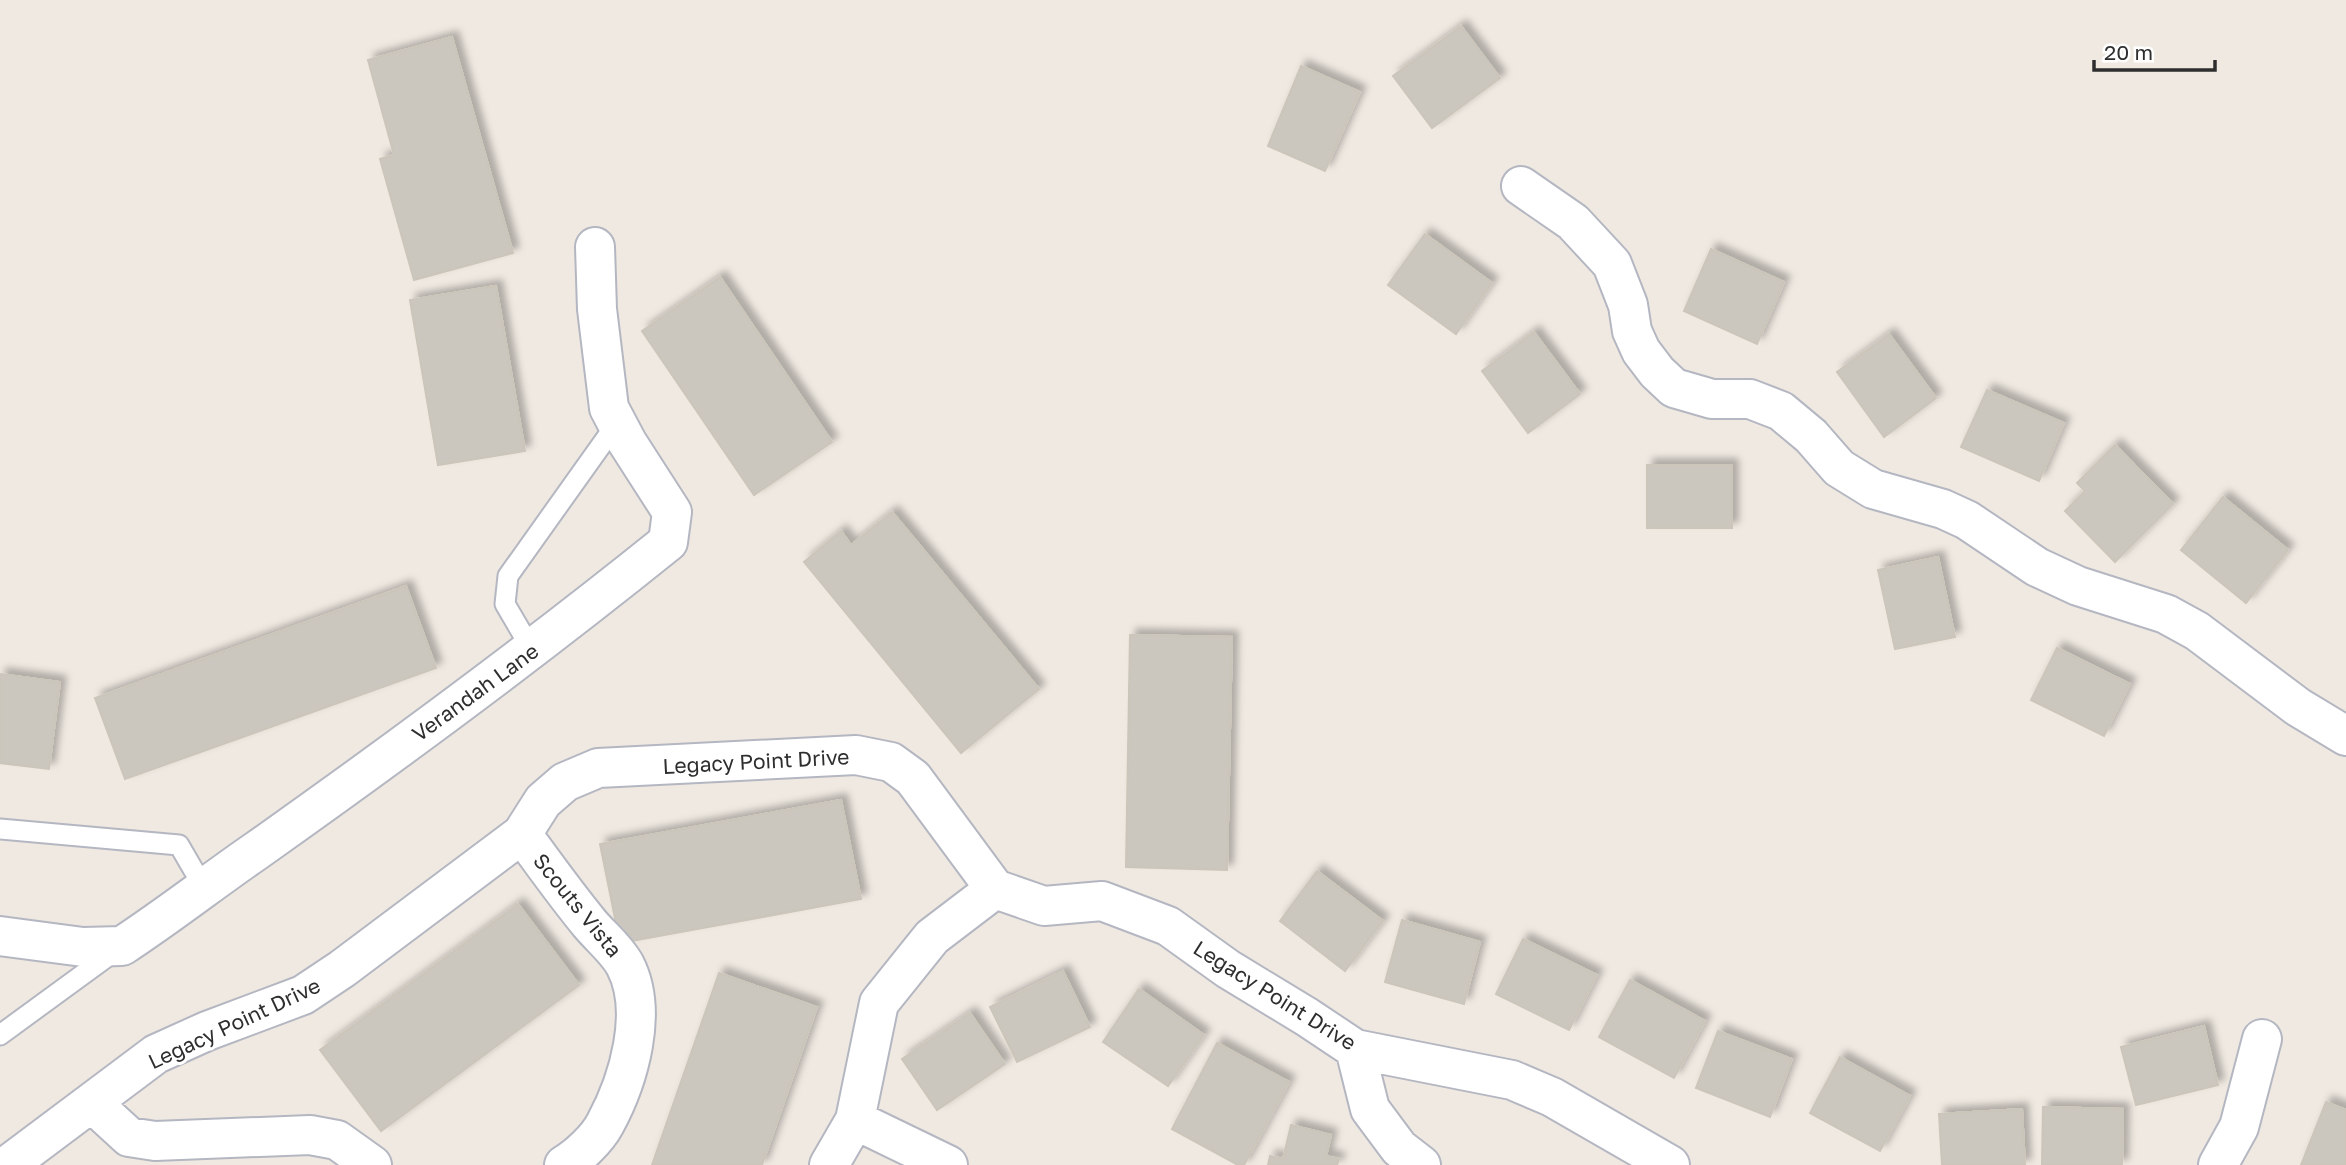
<svg xmlns="http://www.w3.org/2000/svg" width="2346" height="1165" font-family="'Golos Text',sans-serif">
	<style>
		.building { fill: #cbc7bf; stroke: #cbc5ba; stroke-width: 2; filter: url(#shadow) }
		.lines { fill: none; stroke-linecap: round; stroke-linejoin: round }
		.service-casing { stroke: #b4b7c1; stroke-width: 23 }
		.minor-casing { stroke: #b4b7c1; stroke-width: 42 }
		.service { stroke: #fff; stroke-width: 19 }
		.minor { stroke: #fff; stroke-width: 38 }
		.labels { text-anchor: middle; dominant-baseline: central; stroke-width: 6; stroke-linejoin: round; paint-order: stroke }
		.street-label { font-size: 21px; fill: #2e2e2e; stroke: #fff }
	</style>
	<defs>
		<filter id="shadow"><feDropShadow dx="6" dy="-6" stdDeviation="3.5" flood-color="#0004"/></filter>
	</defs>
	<rect width="100%" height="100%" fill="#efe9e1"/>
	<path class="building" d="M1461,26L1500,78L1432,128L1393,76Z
		M452,37L513,253L414,280L380,159L394,155L368,60Z
		M1301,66L1360,92L1325,171L1268,146Z
		M1425,234L1492,283L1456,334L1388,285Z
		M1711,249L1784,282L1757,344L1684,311Z
		M720,277L832,442L754,495L642,331Z
		M496,286L525,451L438,465L410,300Z
		M1534,332L1580,394L1528,433L1482,371Z
		M1889,334L1936,398L1884,437L1837,372Z
		M1987,390L2064,423L2039,481L1961,447Z
		M2115,445L2173,504L2115,562L2065,511L2085,491L2077,483Z
		M1647,465H1732V528H1647Z
		M2223,497L2288,550L2246,603L2181,550Z
		M892,512L1039,689L961,753L804,562L841,531L851,545Z
		M1938,557L1955,637L1895,649L1878,570Z
		M406,586L436,668L125,779L95,698Z
		M1130,635L1232,637L1227,870L1126,867Z
		M2057,648L2130,684L2104,736L2031,700Z
		M0,674L60,682L49,769L0,763Z
		M841,800L861,899L620,943L600,844Z
		M1317,871L1383,921L1345,971L1280,921Z
		M518,904L579,985L381,1131L320,1050Z
		M1402,920L1480,942L1464,1004L1385,982Z
		M1523,939L1597,975L1569,1030L1496,994Z
		M1063,971L1090,1027L1017,1062L990,1007Z
		M719,973L817,1007L762,1165H652Z
		M1630,980L1705,1021L1674,1078L1599,1037Z
		M1139,989L1204,1035L1168,1086L1103,1042Z
		M970,1013L1005,1064L937,1110L902,1059Z
		M2204,1026L2218,1085L2136,1105L2121,1047Z
		M1718,1031L1792,1059L1770,1117L1696,1088Z
		M1217,1043L1289,1082L1244,1165H1238L1172,1129Z
		M1840,1057L1910,1096L1880,1151L1810,1113Z
		M2326,1102L2346,1110V1165H2301Z
		M2043,1107L2123,1109L2122,1165H2042Z
		M2022,1109L2025,1165H1942L1939,1114Z
		M1291,1125L1331,1135L1326,1156L1339,1159L1337,1165H1268L1270,1156L1283,1159Z"/>
	<g class="lines">
		<g class="service-casing">
			<path id="service" d="M532,650L505,604L508,576L617,423
				M0,829L179,845L204,888
				M0,1035L115,951"/>
		</g>
		<g class="minor-casing">
			<path id="minor" d="M1521,186L1573,222L1612,264L1628,305L1632,331L1641,351L1657,372L1674,388L1712,399H1750L1781,411L1811,436L1839,468L1873,489L1943,509L1967,520L2037,567L2078,586L2166,614L2197,631L2298,707L2346,736
				M522,834C544,864 566,895 590,924C601,937 617,950 625,965C649,1011 629,1080 605,1124C597,1139 579,1156 564,1165
				M0,936L83,947L122,946C168,916 211,882 256,851C396,752 534,650 668,542L672,512L627,442L609,408L597,309L595,247
				M1355,1049L1370,1109L1399,1148L1421,1165
				M92,1103L129,1137L155,1141L310,1135L337,1140L372,1165
				M855,1120L948,1165
				M8,1165L156,1054L207,1031L303,995L342,969L522,834L543,801L565,782L598,768L856,755L891,762L913,778L995,889L1044,906L1102,901L1168,926L1228,969L1307,1017L1355,1049L1512,1080L1552,1097L1670,1165
				M829,1165L855,1120L879,1003L932,937L995,889
				M2218,1165L2239,1127L2262,1039"/>
		</g>
		<use href="#service" class="service"/>
		<use href="#minor" class="minor"/>
	</g>
	<g class="labels">
		<g class="street-label">
			<text transform="translate(475 692) rotate(-36)">Verandah Lane</text>
			<text transform="translate(756 761) rotate(-3)">Legacy Point Drive</text>
			<text transform="translate(578 905) rotate(51)">Scouts Vista</text>
			<text transform="translate(1275 995) rotate(32)">Legacy Point Drive</text>
			<text transform="translate(234 1023) rotate(-25)">Legacy Point Drive</text>
		</g>
	</g>
	<path d="M2094 60v10h121v-10" fill="none" stroke="#2e2e2e" stroke-width="3.5"/>
	<text x="2104" y="60" font-size="21" fill="#2e2e2e" stroke="#ffffff" stroke-width="5" paint-order="stroke">20 m</text>
</svg>
